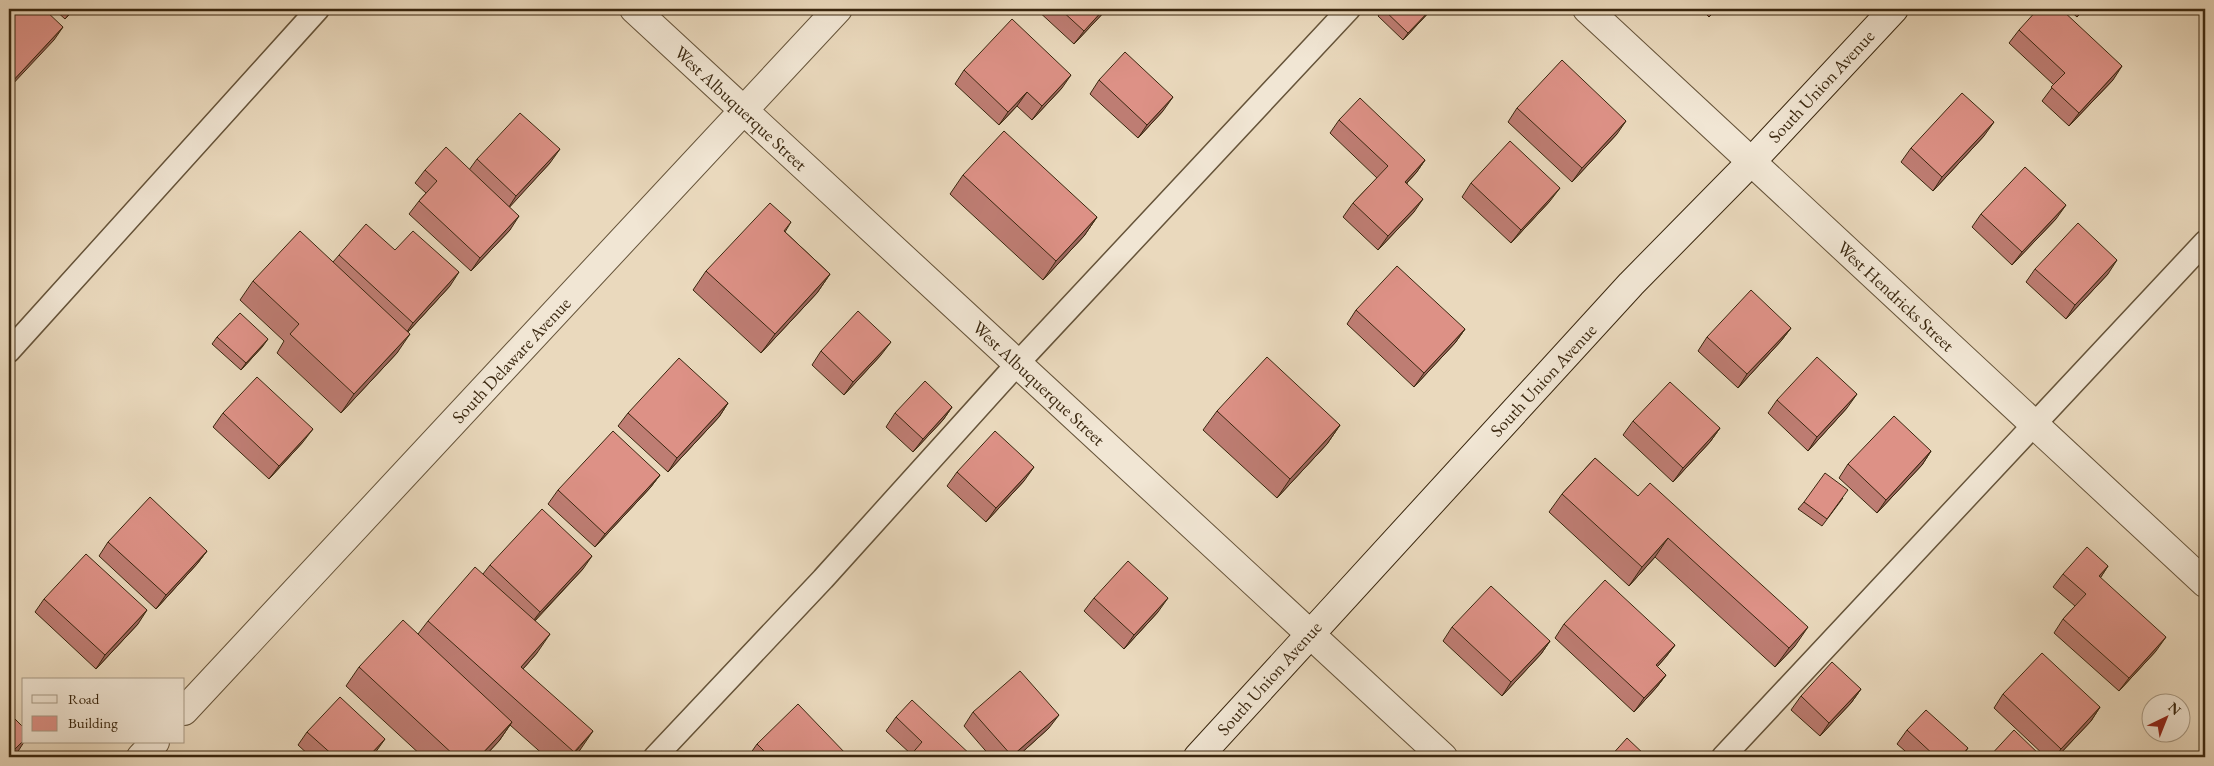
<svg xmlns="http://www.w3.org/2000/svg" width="2214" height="766" font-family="'EB Garamond',serif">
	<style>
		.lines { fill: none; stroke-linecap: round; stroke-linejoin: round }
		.service-casing { stroke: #66543a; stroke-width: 25 }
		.minor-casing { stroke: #66543a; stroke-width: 30 }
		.secondary-casing { stroke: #3a270f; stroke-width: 30 }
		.service { stroke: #f1e6d4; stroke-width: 22 }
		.minor { stroke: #f1e6d4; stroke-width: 28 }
		.secondary { stroke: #f1e6d4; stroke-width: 28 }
		.wall { fill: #be7d73; stroke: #3a270f }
		.shaded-wall { fill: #9b665e; stroke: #3a270f }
		.building { fill: #dd9186; stroke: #3a270f }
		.labels { text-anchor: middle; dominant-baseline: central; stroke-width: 4.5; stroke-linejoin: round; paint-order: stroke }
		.street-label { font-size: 18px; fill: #3a270f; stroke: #f1e6d4 }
	</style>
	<rect width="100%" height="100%" fill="#ead9bd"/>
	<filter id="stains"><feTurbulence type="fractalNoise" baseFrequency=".004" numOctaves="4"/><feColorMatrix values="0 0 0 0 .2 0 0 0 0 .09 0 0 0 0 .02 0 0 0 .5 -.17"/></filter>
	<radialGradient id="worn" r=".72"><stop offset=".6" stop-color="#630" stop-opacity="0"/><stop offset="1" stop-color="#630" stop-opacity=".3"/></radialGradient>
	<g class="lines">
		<g class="service-casing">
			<path id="service" d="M9,351L318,9
				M655,757L823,579L1018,363L1349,9
				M1723,757L2205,242"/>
		</g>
		<g class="minor-casing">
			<path id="minor" d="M634,9L1443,757
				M1587,9L2205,583
				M184,711L838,9
				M141,757L155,742"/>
		</g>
		<g class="secondary-casing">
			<path id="secondary" d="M1198,757L1631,284L1752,161L1894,9"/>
		</g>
		<use href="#service" class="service"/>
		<use href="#minor" class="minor"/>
		<use href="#secondary" class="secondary"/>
	</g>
	<path class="wall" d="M54,9H75L65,19Z
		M1036,9H1107L1074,44Z
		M1383,9H1432L1403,40L1378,16Z
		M1701,9H1717L1709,17Z
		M2068,9H2085L2077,17Z
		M2019,30L2113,80L2069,126L2042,101L2054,85L2009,43Z
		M964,70L1062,88L1032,120L1017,106L999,125L955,84Z
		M1099,80L1163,111L1138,138L1090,94Z
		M1517,108L1617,134L1572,182L1508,122Z
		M1339,120L1425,160L1416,173L1407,183L1414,212L1378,250L1343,217L1353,203L1377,178L1330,133Z
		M1984,136L1933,191L1901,162L1911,148Z
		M477,159L550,163L509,207L510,230L471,271L409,214L419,201L426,193L415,183L425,170H469Z
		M963,175L1097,217L1084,236L1043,280L950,194Z
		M1471,183L1550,201L1511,243L1462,197Z
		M1981,214L2056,219L2012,265L1972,227Z
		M791,222L785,232L830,274L817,293L761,353L693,290L706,271Z
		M395,250L450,286L408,332L397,353L341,413L277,353L284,341L240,300L253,281L333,262L339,255Z
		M2035,269L2108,274L2066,319L2026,282Z
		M1356,310L1465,329L1455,343L1414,387L1347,324Z
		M1791,328L1781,341L1738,388L1698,351L1707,337Z
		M217,337L263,346L241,370L212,344Z
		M821,351L881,355L844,395L812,365Z
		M1777,400L1847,408L1808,451L1768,413Z
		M728,403L719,417L668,472L618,426L628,413Z
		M952,407L943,420L913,452L886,427L895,413Z
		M1217,411L1340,425L1327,444L1277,498L1203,430Z
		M223,413L303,442L269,479L213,427Z
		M1633,421L1720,428L1710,442L1673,482L1623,435Z
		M1931,451L1922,465L1877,513L1839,478L1848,464Z
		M1595,458L1795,646L1775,667L1655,557L1629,586L1549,512L1562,494Z
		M957,472L1024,481L986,522L947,486Z
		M660,475L650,488L595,547L548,504L558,490Z
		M1843,498L1822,526L1798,509L1804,502Z
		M108,542L207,551L197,564L156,609L99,556Z
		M490,565L583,569L535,621L537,653L523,669L580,750L574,757H546L510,725L499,741L484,757H423L346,686L359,667L418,634L428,621L483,574Z
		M2108,566L2100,578L2156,651L2119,691L2054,633L2063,619L2075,606L2053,587L2063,574Z
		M1094,598L1158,612L1124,649L1084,611Z
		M44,599L138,624L96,669L35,612Z
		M1564,624L1675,645L1665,658L1657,667L1666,675L1656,688L1634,712L1555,638Z
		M1452,627L1550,641L1541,654L1502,696L1443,641Z
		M1861,689L1851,703L1820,736L1791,710L1801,696Z
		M2003,694L2100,707L2091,721L2057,757H2046L1994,708Z
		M973,712L1049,728L1017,757H991L964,726Z
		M896,717L973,757L911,754L886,731Z
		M1907,730L1968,748L1962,757H1912L1897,744Z
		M307,732L375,753L371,757H311L298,745Z
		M757,744L847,755L846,757H748Z"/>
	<path class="shaded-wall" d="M73,9H75L65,19Z
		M1104,9H1107L1074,44L1084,31Z
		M1431,9H1432L1403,40L1408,33Z
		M2083,9H2085L2077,17Z
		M63,27L54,40L9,88V85Z
		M2122,66L2113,80L2069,126L2079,113Z
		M1071,75L1062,88L1032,120L1042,106Z
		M1027,92L1017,106L999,125L1008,112Z
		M1173,97L1163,111L1138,138L1147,125Z
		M1626,121L1617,134L1572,182L1582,168Z
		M1994,122L1984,136L1933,191L1942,177Z
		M560,149L550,163L507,210L516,196Z
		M1425,160L1416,173L1395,195L1405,182Z
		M1560,188L1550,201L1511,243L1521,230Z
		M1423,199L1414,212L1378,250L1388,236Z
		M2066,205L2056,219L2012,265L2022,252Z
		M519,216L510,230L471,271L480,258Z
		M1097,217L1084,236L1043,280L1056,261Z
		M2117,260L2108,274L2066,319L2075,305Z
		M459,272L450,286L404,336L413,323Z
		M830,274L817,293L761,353L775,334Z
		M1791,328L1781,341L1738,388L1747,374Z
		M1465,329L1455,343L1414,387L1424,373Z
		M410,334L397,353L341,413L354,394Z
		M268,339L263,346L241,370L246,363Z
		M891,342L881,355L844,395L853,382Z
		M1857,394L1847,408L1808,451L1817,437Z
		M728,403L719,417L668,472L677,458Z
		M952,407L943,420L913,452L923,439Z
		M1340,425L1327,444L1277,498L1290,479Z
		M1720,428L1710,442L1673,482L1683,468Z
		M313,429L303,442L269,479L279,466Z
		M1931,451L1922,465L1877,513L1886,500Z
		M1034,467L1024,481L986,522L996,508Z
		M660,475L650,488L595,547L605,534Z
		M1668,538L1655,557L1629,586L1642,567Z
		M207,551L197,564L156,609L166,595Z
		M592,556L583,569L530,625L540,612Z
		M2108,566L2099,580V576Z
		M1168,598L1158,612L1124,649L1134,635Z
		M147,610L138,624L96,669L105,655Z
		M1808,627L1795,646L1775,667L1789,648Z
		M550,634L537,653L508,686L521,667Z
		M2166,637L2156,651L2119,691L2129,678Z
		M1550,641L1541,654L1502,696L1511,682Z
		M1675,645L1665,658L1646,679L1656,665Z
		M1666,675L1656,688L1634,712L1644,698Z
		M1861,689L1851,703L1820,736L1829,723Z
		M2100,707L2091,721L2057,757H2055L2061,749Z
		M1059,715L1049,728L1017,757H1011Z
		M512,722L499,741L484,757H479Z
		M593,731L580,750L574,757H571Z
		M385,739L375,753L371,757H368Z
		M24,740V742L17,753L12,757H9V755Z"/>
	<path class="building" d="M9,9H44L63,27L9,85Z
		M1060,9H1104L1084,31Z
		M1383,9H1431L1408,33Z
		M2038,9H2061L2122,66L2079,113L2051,87L2065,73L2019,30Z
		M1012,19L1071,75L1042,106L1027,92L1008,112L964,70Z
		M1125,52L1173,97L1147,125L1099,80Z
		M1562,60L1626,121L1582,168L1517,108Z
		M1962,93L1994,122L1942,177L1911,148Z
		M1360,98L1425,160L1405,182L1423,199L1388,236L1353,203L1388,166L1339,120Z
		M520,113L560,149L516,196L477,159Z
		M1004,131L1097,217L1056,261L963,175Z
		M1510,141L1560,188L1521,230L1471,183Z
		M446,147L519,216L480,258L419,201L437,181L425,170Z
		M2025,167L2066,205L2022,252L1981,214Z
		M770,203L791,222L784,231L830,274L775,334L706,271Z
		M2078,223L2117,260L2075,305L2035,269Z
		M366,224L395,250L413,231L459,272L413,323L339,255Z
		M300,231L410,334L354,394L290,334L299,324L253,281Z
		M1397,266L1465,329L1424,373L1356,310Z
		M1751,290L1791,328L1747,374L1707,337Z
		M858,311L891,342L853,382L821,351Z
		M240,313L268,339L246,363L217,337Z
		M1267,357L1340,425L1290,479L1217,411Z
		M1817,357L1857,394L1817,437L1777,400Z
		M679,358L728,403L677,458L628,413Z
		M257,377L313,429L279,466L223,413Z
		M925,381L952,407L923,439L895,413Z
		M1670,382L1720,428L1683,468L1633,421Z
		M1894,416L1931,451L1886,500L1848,464Z
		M613,431L660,475L605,534L558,490Z
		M995,431L1034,467L996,508L957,472Z
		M1595,458L1638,496L1650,483L1808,627L1789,648L1668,538L1642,567L1562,494Z
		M1825,473L1848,490L1827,519L1804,502Z
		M150,497L207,551L166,595L108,542Z
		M542,509L592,556L540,612L490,565Z
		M2087,547L2108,566L2099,576L2166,637L2129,678L2063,619L2086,594L2063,574Z
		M9,548L14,553L9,559Z
		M86,554L147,610L105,655L44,599Z
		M1128,561L1168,598L1134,635L1094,598Z
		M475,567L550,634L521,667L593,731L574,752L428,621Z
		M1605,580L1675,645L1656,665L1666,675L1644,698L1564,624Z
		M1491,586L1550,641L1511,682L1452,627Z
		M403,620L512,722L479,757H456L359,667Z
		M2042,653L2100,707L2061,749L2003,694Z
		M1832,662L1861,689L1829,723L1801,696Z
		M1020,671L1059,715L1012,756L973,712Z
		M340,697L385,739L368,757H335L307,732Z
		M912,700L973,757H909L922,742L896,717Z
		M798,704L847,755L845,757H770L757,744Z
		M1926,710L1968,748L1960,757H1936L1907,730Z
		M9,713L24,728V740L9,755Z
		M2014,730L2042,757H1989Z
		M1627,738L1647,757H1610Z
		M721,751L728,757H716Z
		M1335,753L1340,757H1331Z"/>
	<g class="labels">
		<g class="street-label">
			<text transform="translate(1821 86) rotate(-47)">South Union Avenue</text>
			<text transform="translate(741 108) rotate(43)">West Albuquerque Street</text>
			<text transform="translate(1896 296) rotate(43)">West Hendricks Street</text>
			<text transform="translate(511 360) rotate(-47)">South Delaware Avenue</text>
			<text transform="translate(1543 380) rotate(-47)">South Union Avenue</text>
			<text transform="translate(1039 383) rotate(43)">West Albuquerque Street</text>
			<text transform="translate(1269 678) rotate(-48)">South Union Avenue</text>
		</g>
	</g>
	<rect width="2214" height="766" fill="none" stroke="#ead9bd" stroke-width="30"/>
	<rect x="10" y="10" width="2194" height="746" fill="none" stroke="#3a270f" stroke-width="2.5"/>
	<rect x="15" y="15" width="2184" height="736" fill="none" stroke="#3a270f"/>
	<rect x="22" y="678" width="162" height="65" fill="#f1e6d4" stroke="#a89a85"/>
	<rect x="32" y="695" width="25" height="8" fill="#f1e6d4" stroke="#a89a85"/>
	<text x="68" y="704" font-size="15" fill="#3a270f">Road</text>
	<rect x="32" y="716" width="25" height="15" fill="#dd9186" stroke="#a89a85"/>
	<text x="68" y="728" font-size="15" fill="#3a270f">Building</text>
	<g transform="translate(2166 718) rotate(43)"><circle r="24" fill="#f1e6d4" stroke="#a89a85"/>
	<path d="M0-4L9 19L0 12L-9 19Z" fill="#8f2418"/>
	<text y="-8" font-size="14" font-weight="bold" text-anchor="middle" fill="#3a270f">N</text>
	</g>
	<rect width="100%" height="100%" filter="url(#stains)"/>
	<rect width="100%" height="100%" fill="url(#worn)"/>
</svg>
